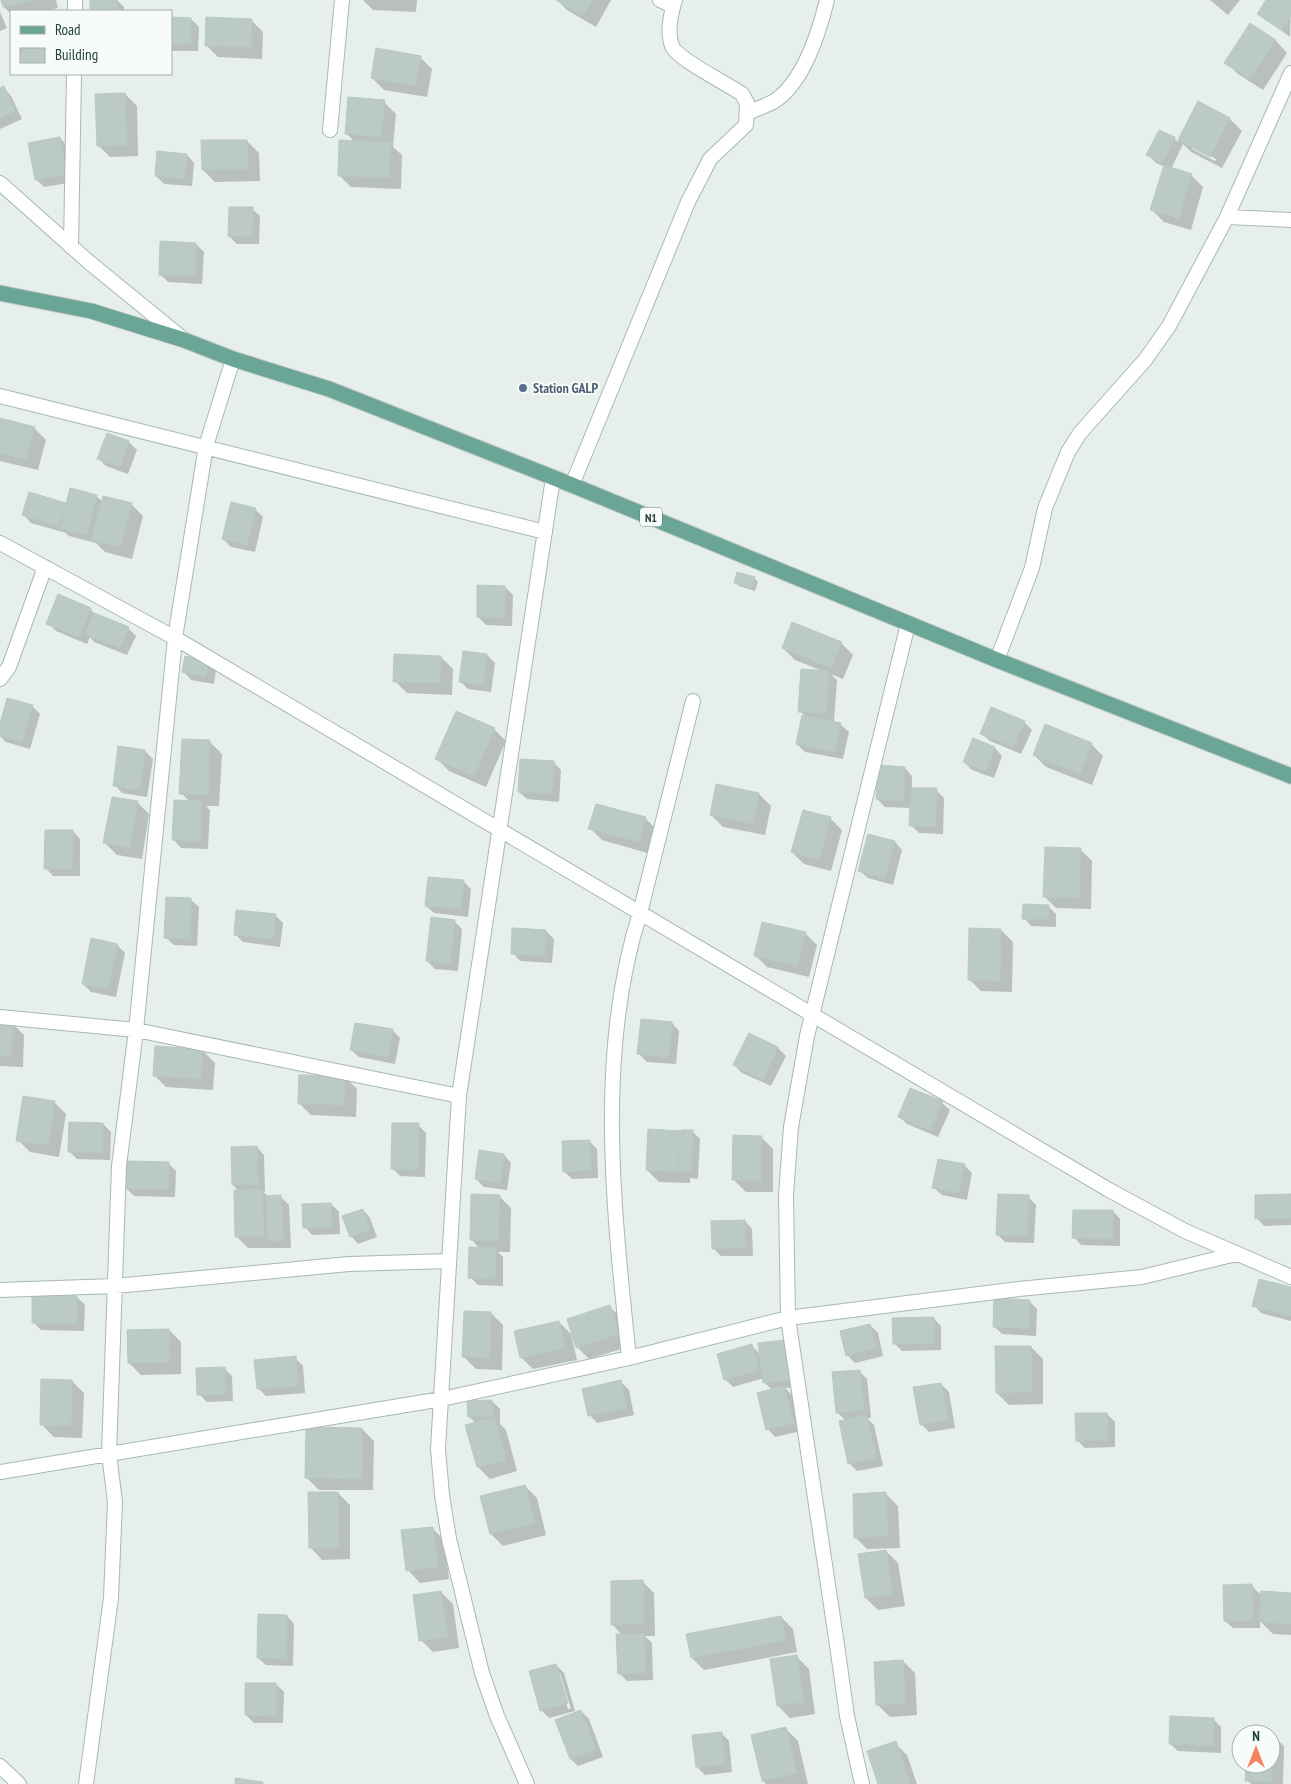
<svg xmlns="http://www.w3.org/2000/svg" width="1291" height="1784" font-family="'PT Sans Narrow',sans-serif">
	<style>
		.shadow { fill: #0003; fill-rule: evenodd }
		.building { fill: #bbcac4; stroke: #b8c9c2 }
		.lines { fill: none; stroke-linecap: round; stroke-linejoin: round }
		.street-casing { stroke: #a8b8b2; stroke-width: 16 }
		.primary-casing { stroke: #c2cac8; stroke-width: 17 }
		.street { stroke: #fff; stroke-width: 14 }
		.primary { stroke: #6aa596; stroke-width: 15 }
		.service-dot { fill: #5c6f8a; stroke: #f7fbf9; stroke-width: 2 }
		.labels { text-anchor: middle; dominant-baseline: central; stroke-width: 4; stroke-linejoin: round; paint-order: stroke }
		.shield { fill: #f7fbf9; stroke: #637a73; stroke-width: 1 }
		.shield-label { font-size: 12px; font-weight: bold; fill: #24423a }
		.service-label { font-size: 14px; font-weight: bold; fill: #4e5e75; stroke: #f7fbf9; text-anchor: start }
	</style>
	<rect width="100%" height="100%" fill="#e6efeb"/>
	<path class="shadow" d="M3,0H56L58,8L47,11H11V14L4,7Z
		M91,0H117L124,7V11H91Z
		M363,0H417L416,12L373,10Z
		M557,0H611L596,27L567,10Z
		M1210,0H1240L1228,15Z
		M1268,0H1291L1290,37L1259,14Z
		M0,12L7,28L0,31Z
		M171,19H191L199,27L198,51H171Z
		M251,20L263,32L262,59L218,57L206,45Z
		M1251,25L1276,41L1287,53L1263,90L1238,74L1226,62Z
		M420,57L432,69L427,97L384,90L372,78Z
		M4,88L11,96L22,119L0,129V90Z
		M125,94L137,106L138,156L110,157L98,145Z
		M384,102L396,114L393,147L402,155L401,189L351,187L339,175L355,142L346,133Z
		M1199,103L1230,119L1242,131L1222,168L1191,152L1183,144L1171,169L1191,175L1203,187L1191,230L1164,222L1152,210L1165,167L1156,163L1148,155L1174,138L1178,142ZM1192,146L1216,159L1215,161L1192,149Z
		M60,138L67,146L74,182L44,187L36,179Z
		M247,141L259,153L260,181L215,182L203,170Z
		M187,155L194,163L192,186L164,184L156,176Z
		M252,209L260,216L259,244H237L229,236Z
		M196,244L204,252L202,284L168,282L160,274Z
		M0,420L34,428L46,440L38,470L0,461Z
		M107,434L129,442L137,450L128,474L106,466L99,459Z
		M30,493L67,505L96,496L103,502L131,504L143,516L132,559L105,552L96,543L69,536L66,533L31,523L24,515Z
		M232,504L256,510L263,517L255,552L231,547L223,539Z
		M754,578L758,582L755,591L739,586L735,582Z
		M505,587L513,595L512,626L486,625L478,617Z
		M90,609L96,615L128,628L136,636L127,655L94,642L90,637L87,644L56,631L48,623Z
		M841,643L853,655L843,679L830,674L837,680L834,721L828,722L841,725L849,732L843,759L805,752L797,744L806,717L800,711L825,672L795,660L783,648Z
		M487,655L495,663L491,692L468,689L460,681Z
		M441,657L453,669L452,695L407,693L395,681Z
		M209,662L216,670L214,684L191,680L184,672Z
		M32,706L40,714L30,749L6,742L0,736V728Z
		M1024,722L1032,730L1021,754L990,741L982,734Z
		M494,729L506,741L486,787L449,771L437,759Z
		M973,740L995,748L1002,756L994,778L972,770L964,762Z
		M210,742L222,754L219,806H206L210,810L208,849L181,848L174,840L189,801L181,793Z
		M1091,744L1103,756L1092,785L1046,767L1034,755Z
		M145,751L153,759L147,797L122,793L115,785Z
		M553,762L561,770L559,802L527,799L519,792Z
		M905,768L912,776V789L936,790L944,798L943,834L919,833L911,825V808L885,807L877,799Z
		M759,794L771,806L765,835L723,827L711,815Z
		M137,802L149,814L142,859L117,855L105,843Z
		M645,818L657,830L651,854L602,840L590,828Z
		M830,818L842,830L831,871L804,864L792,852Z
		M73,831L80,839V876H53L46,868Z
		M895,842L902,850L893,885L868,878L860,871Z
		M1080,849L1092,861L1091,909L1056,908L1044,896Z
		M464,882L471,889L468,917L434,913L426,906Z
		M191,900L199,907L197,946L174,945L166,938Z
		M1048,906L1056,914V927L1031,926L1024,918Z
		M275,915L283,923L280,947L243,942L235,934Z
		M454,921L462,929L458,971L435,969L427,961Z
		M1001,930L1013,942L1012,992L981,991L969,979Z
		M546,931L554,939L552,963L520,961L513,953Z
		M805,933L817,945L809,977L767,967L755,955Z
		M117,945L125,953L116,997L91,992L83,984Z
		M0,1022L12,1023L24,1035L23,1067L0,1066Z
		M672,1023L679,1031L676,1064L647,1062L639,1054Z
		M392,1030L400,1038L395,1064L359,1057L351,1050Z
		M749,1034L778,1048L786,1056L771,1086L742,1073L734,1065Z
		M203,1051L215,1063L213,1090L166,1087L154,1075Z
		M345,1077L357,1089L356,1117L311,1115L299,1103Z
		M54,1102L66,1114L59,1157L30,1152L18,1140Z
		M942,1103L950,1110L938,1137L907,1124L899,1116Z
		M103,1124L111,1132L110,1160L77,1159L69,1151Z
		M418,1125L426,1133L425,1177L400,1176L392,1168Z
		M692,1131L700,1139L698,1179L690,1178V1183L659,1182L647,1170L680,1132L682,1135Z
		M761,1137L773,1149V1192H746L734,1180Z
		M589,1141L597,1149L598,1178L572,1179L564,1171Z
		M257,1147L264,1155L265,1192H263L269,1197H281L289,1205L291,1248H248L236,1236L239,1191L233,1185Z
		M504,1155L511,1163L507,1190L484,1187L476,1179Z
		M168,1163L176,1171L175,1197L134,1196L126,1188Z
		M964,1165L972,1173L967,1200L942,1195L934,1188Z
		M499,1196L511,1208L510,1252H498L503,1257V1286L478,1285L470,1277L480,1249L471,1239Z
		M1291,1196V1225L1264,1226L1257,1218Z
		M1028,1197L1036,1205L1034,1243L1005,1242L997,1234Z
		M331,1204L339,1212L340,1234L312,1235L305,1227Z
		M363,1210L370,1218L377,1237L358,1244L351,1236Z
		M1113,1211L1120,1219V1246L1081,1245L1074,1237Z
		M745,1221L752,1229L753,1256H721L714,1249Z
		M1291,1288V1321L1261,1313L1254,1305Z
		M77,1297L85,1305L84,1331L41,1330L33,1322Z
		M1029,1301L1037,1309L1036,1336L1002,1334L994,1326Z
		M610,1307L622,1319L631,1346L589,1359L577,1347Z
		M491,1313L503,1325L502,1370L476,1369L464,1357Z
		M933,1318L941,1326V1350L902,1351L894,1343Z
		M559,1322L571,1334L577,1360L533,1369L521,1357Z
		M870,1325L878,1333L883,1356L855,1363L847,1355Z
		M169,1330L181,1342V1374L141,1375L129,1363Z
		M785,1341L797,1387L785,1388L792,1395L801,1431L775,1437L768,1429L772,1390L764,1382V1378L733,1387L725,1379L752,1346L761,1355Z
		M1031,1347L1043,1359V1404L1009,1405L997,1393Z
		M295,1358L303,1366L305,1393L266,1396L258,1388Z
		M224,1368L232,1376L233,1401L207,1402L199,1394Z
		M859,1371L867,1379L871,1418H867L874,1425L883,1466L857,1471L849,1463L846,1421L837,1412Z
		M72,1381L84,1393L82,1438L54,1437L42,1425Z
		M621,1382L629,1390L634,1415L597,1423L590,1415Z
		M941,1384L949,1392L955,1428L929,1432L921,1424Z
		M492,1401L500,1409V1424L506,1430L517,1471L490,1479L478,1467L475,1423L469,1416Z
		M1107,1414L1115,1422V1447L1085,1448L1077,1440Z
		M362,1429L374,1441L373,1490H319L307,1478Z
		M525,1486L537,1498L546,1535L503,1546L491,1534L482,1497Z
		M338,1493L350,1505V1559L322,1560L310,1547Z
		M886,1494L898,1506L900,1548L867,1549L855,1537Z
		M432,1528L444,1540L449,1579L420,1583L408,1570Z
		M886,1551L898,1563L905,1606L878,1610L866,1598Z
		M642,1581L654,1593L655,1636H645L652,1643L653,1680L627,1681L619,1673L623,1636L613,1625Z
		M1252,1586L1262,1596L1291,1594V1635L1273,1634L1260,1621V1628H1233L1225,1621Z
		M441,1592L453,1604L459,1648L433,1652L421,1640Z
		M287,1616L294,1624L293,1666L266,1665L258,1658Z
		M781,1617L793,1629L797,1652L704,1670L692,1658Z
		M797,1657L809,1669L815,1714L790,1718L778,1706Z
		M903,1661L915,1673L917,1715L890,1717L878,1705Z
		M556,1665L564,1673L575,1711L549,1718L541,1710ZM558,1673H560L571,1709H568Z
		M276,1684L284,1692L283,1723H254L246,1715Z
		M581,1711L589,1719L603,1757L578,1766L571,1759Z
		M1213,1719L1221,1727V1753L1178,1751L1170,1744Z
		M786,1729L798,1741L808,1784H766L763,1781Z
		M721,1733L729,1741L732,1772L705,1775L697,1767Z
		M1271,1734L1284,1746L1283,1784H1251L1247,1780V1764H1271Z
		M895,1743L907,1755L917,1784H879Z"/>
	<path class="building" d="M1,0H33L3,7Z
		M90,0H117V11H90Z
		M556,0H593L583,16Z
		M1266,0H1291V16L1281,30L1257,14Z
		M171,17L191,18V44H171Z
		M206,17L252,19L251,47L205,46Z
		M1250,23L1276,40L1250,79L1224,63Z
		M376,48L421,56L415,86L371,78Z
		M4,86L15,111L0,118V88Z
		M125,93L127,145L97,146L95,94Z
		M348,97L385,100L381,137L345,134Z
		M1198,101L1230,118L1210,157L1178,140Z
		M1159,130L1175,137L1163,163L1146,155Z
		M60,137L67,175L35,180L28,143Z
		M201,140H247L248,169L202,170Z
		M339,140L391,142L389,178L338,176Z
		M157,151L187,154L185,179L155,176Z
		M1164,165L1192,174L1179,219L1150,210Z
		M229,207H253L252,237L228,236Z
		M160,241L196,243L195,276L159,275Z
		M0,418L35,427L26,459L0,453Z
		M107,433L129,441L120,467L97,459Z
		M70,488L97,495L87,535L60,529Z
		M29,492L66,503L58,526L22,515Z
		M103,496L132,503L120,547L91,540Z
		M231,502L256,508L247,545L222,539Z
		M737,572L755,577L751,588L734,583Z
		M477,585L505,586V618L477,617Z
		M58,594L91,608L79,637L46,624Z
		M94,613L129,627L120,648L85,634Z
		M792,622L842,642L831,668L782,648Z
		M463,651L487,654L483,685L459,682Z
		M394,654L441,656L440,683L393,682Z
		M185,656L209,661L206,677L182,672Z
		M801,669L829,671L827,713L798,712Z
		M7,698L33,705L22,742L0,736V724Z
		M991,707L1025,721L1013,747L980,734Z
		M456,711L495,728L474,776L435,759Z
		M802,715L841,723L835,752L796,744Z
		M1045,724L1092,743L1080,774L1033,755Z
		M973,738L995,747L986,771L963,762Z
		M182,739L210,740L208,795L179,794Z
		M118,746L145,750L140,790L113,786Z
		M520,759L554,761L552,794L518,792Z
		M878,765L905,767L903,801L876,799Z
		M716,784L759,793L753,824L710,815Z
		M911,788H937L935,827L909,826Z
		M112,797L138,801L130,848L103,843Z
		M174,800L202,801L201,842L172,840Z
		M596,804L646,817L639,842L588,829Z
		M803,810L831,817L819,860L791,852Z
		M45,830H73L72,869H44Z
		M868,834L895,841L885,878L858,871Z
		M1045,847L1081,848L1079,898L1043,897Z
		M428,877L464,880L461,909L425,906Z
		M166,897L191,898L190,939L164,938Z
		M1023,904L1049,905L1048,919H1022Z
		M236,910L276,914L273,939L234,935Z
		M431,917L455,920L450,964L426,961Z
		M762,922L806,932L797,966L754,956Z
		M512,928L546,930L545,956L511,954Z
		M969,928L1001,929L1000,981L968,980Z
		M91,938L118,944L108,989L82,984Z
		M641,1019L672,1022L669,1057L637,1054Z
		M0,1021H13L11,1056L0,1055Z
		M355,1023L393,1029L388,1057L350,1050Z
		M749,1033L778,1047L763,1080L733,1065Z
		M155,1046L203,1049L201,1079L153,1076Z
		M299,1075L345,1076L344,1105L298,1104Z
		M910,1088L943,1101L930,1130L898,1117Z
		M23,1096L55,1101L48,1145L16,1141Z
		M69,1122L103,1123V1153L68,1152Z
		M392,1123H419L418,1170L391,1169Z
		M648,1129L680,1131L678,1172L646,1170Z
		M681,1130H693L691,1172L679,1171Z
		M733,1135L762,1136L761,1181L732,1180Z
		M590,1140L591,1170L563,1172L562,1141Z
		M257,1146L258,1185H232L231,1147Z
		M479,1150L504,1154L500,1183L475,1179Z
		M938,1159L965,1164L959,1193L932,1188Z
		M125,1161L169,1162L168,1189H125Z
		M262,1189L264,1236L235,1237L234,1190Z
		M471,1194L500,1195L498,1241L470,1240Z
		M998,1194L1029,1195L1027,1236L996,1235Z
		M1291,1194V1218L1255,1219V1195Z
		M281,1195L284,1241H268L266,1196Z
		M331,1203L332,1227L303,1228L302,1204Z
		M363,1209L370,1230L350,1237L342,1216Z
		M1073,1210H1113V1239L1072,1238Z
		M745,1220L746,1248L712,1249L711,1221Z
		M469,1247L496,1248L495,1279L468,1278Z
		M1259,1279L1291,1287V1316L1252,1306Z
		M32,1295L77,1296V1324L32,1323Z
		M994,1298L1030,1300L1029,1328L993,1327Z
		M610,1305L619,1334L576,1348L567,1319Z
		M464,1311L491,1312L490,1358L462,1357Z
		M934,1317V1343L893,1344L892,1318Z
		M559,1321L565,1348L520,1358L514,1331Z
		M870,1324L876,1348L846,1356L840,1331Z
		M169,1329L170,1362L128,1363L127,1330Z
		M785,1340L790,1380L763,1383L758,1343Z
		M752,1344L759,1370L724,1380L717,1354Z
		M995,1346H1031L1032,1392L996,1393Z
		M296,1356L298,1386L257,1389L254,1360Z
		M225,1367L226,1394L197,1395L196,1368Z
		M860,1370L864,1410L836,1413L832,1372Z
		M41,1379L72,1380L71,1426L40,1425Z
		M621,1380L627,1408L588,1416L582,1389Z
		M941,1383L948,1420L920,1425L913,1387Z
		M784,1386L794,1423L766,1430L757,1393Z
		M492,1400L493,1416L468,1417L467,1401Z
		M1075,1413H1107L1108,1440L1076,1441Z
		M867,1415L876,1458L848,1464L839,1421Z
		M495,1417L506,1460L477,1467L465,1425Z
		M306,1427L362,1428V1479L305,1478Z
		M525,1485L535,1523L490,1534L480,1496Z
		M308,1492H338L339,1548H309Z
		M886,1492L888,1536L854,1538L853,1494Z
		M433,1527L438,1567L406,1571L401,1530Z
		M886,1550L893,1594L865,1598L858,1554Z
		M643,1580L644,1624L611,1625V1581Z
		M1252,1584L1253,1621H1224L1223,1585Z
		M441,1591L448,1637L419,1641L413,1595Z
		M1261,1591L1291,1593V1624L1259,1622Z
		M258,1614L287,1615L286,1659L257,1658Z
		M781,1616L786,1640L691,1658L686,1634Z
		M616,1634H644L645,1673L618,1674Z
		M797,1655L804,1702L777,1706L770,1659Z
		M903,1660L906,1704L876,1705L874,1662Z
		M556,1664L568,1703L540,1711L529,1671Z
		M245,1683H276V1716L245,1715Z
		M581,1710L596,1750L570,1759L555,1720Z
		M1170,1716L1214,1718L1213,1746L1169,1744Z
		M786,1727L797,1773L762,1781L751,1735Z
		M722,1732L725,1764L696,1767L692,1735Z
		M1247,1732L1273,1733L1271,1782L1245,1781L1246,1764H1271V1734H1247Z
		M896,1741L910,1784H878L867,1751Z
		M235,1778L263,1782V1784H235Z"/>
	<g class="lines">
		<g class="street-casing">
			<path id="street" d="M660,0L673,6
				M75,11V0
				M748,113C756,109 765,106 773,102C804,83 819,32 827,0
				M330,130L342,0
				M0,183L90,263L182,338
				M1227,217L1291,220
				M71,247L74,74
				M0,396L545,532
				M572,485L688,202L710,159L746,125L747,103L742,94C728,84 677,59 672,46C667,33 671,13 675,0
				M0,543L175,638L1109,1190L1185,1231L1291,1277
				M997,660L1032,568L1045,508L1068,452L1080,433L1145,360L1169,326L1227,217L1291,73
				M0,679L9,667L45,567
				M0,1017L136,1030L459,1096
				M0,1290L115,1286L349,1264L448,1261
				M629,1358C614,1213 595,1054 640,913L693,701
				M0,1472L442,1399L629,1358L788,1318L1019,1289L1142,1277L1236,1254
				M0,1766L19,1784
				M86,1784L111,1598L115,1502L109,1454L119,1166L136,1030L175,638L206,446L233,359
				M527,1784L497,1716L482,1673L449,1539L442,1495L438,1449L459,1096L553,478
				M862,1784L847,1716L836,1638L788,1318L786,1195L791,1127L807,1036L908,624"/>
		</g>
		<g class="primary-casing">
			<path id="primary" d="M0,293L91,311L184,340L233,359L329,389L572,485L997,660L1291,776"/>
		</g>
		<use href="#street" class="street"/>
		<use href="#primary" class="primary"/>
	</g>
	<circle class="service-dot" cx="523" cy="388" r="5"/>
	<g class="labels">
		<rect class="shield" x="640" y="507.5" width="22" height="19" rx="4"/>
		<g class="shield-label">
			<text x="651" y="517">N1</text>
		</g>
		<g class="service-label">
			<text x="533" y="388">Station GALP</text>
		</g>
	</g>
	<rect x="10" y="10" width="162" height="65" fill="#f7fbf9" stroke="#a3b1ad"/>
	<rect x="20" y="26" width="25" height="8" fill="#6aa596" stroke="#a3b1ad"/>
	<text x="55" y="35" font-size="15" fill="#24423a">Road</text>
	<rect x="20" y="48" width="25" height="15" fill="#bbcac4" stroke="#a3b1ad"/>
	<text x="55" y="60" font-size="15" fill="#24423a">Building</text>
	<g transform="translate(1256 1749)"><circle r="24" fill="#f7fbf9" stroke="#a3b1ad"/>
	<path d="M0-4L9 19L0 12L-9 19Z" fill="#f4845f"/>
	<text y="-8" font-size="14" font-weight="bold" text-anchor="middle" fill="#24423a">N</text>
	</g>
</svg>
